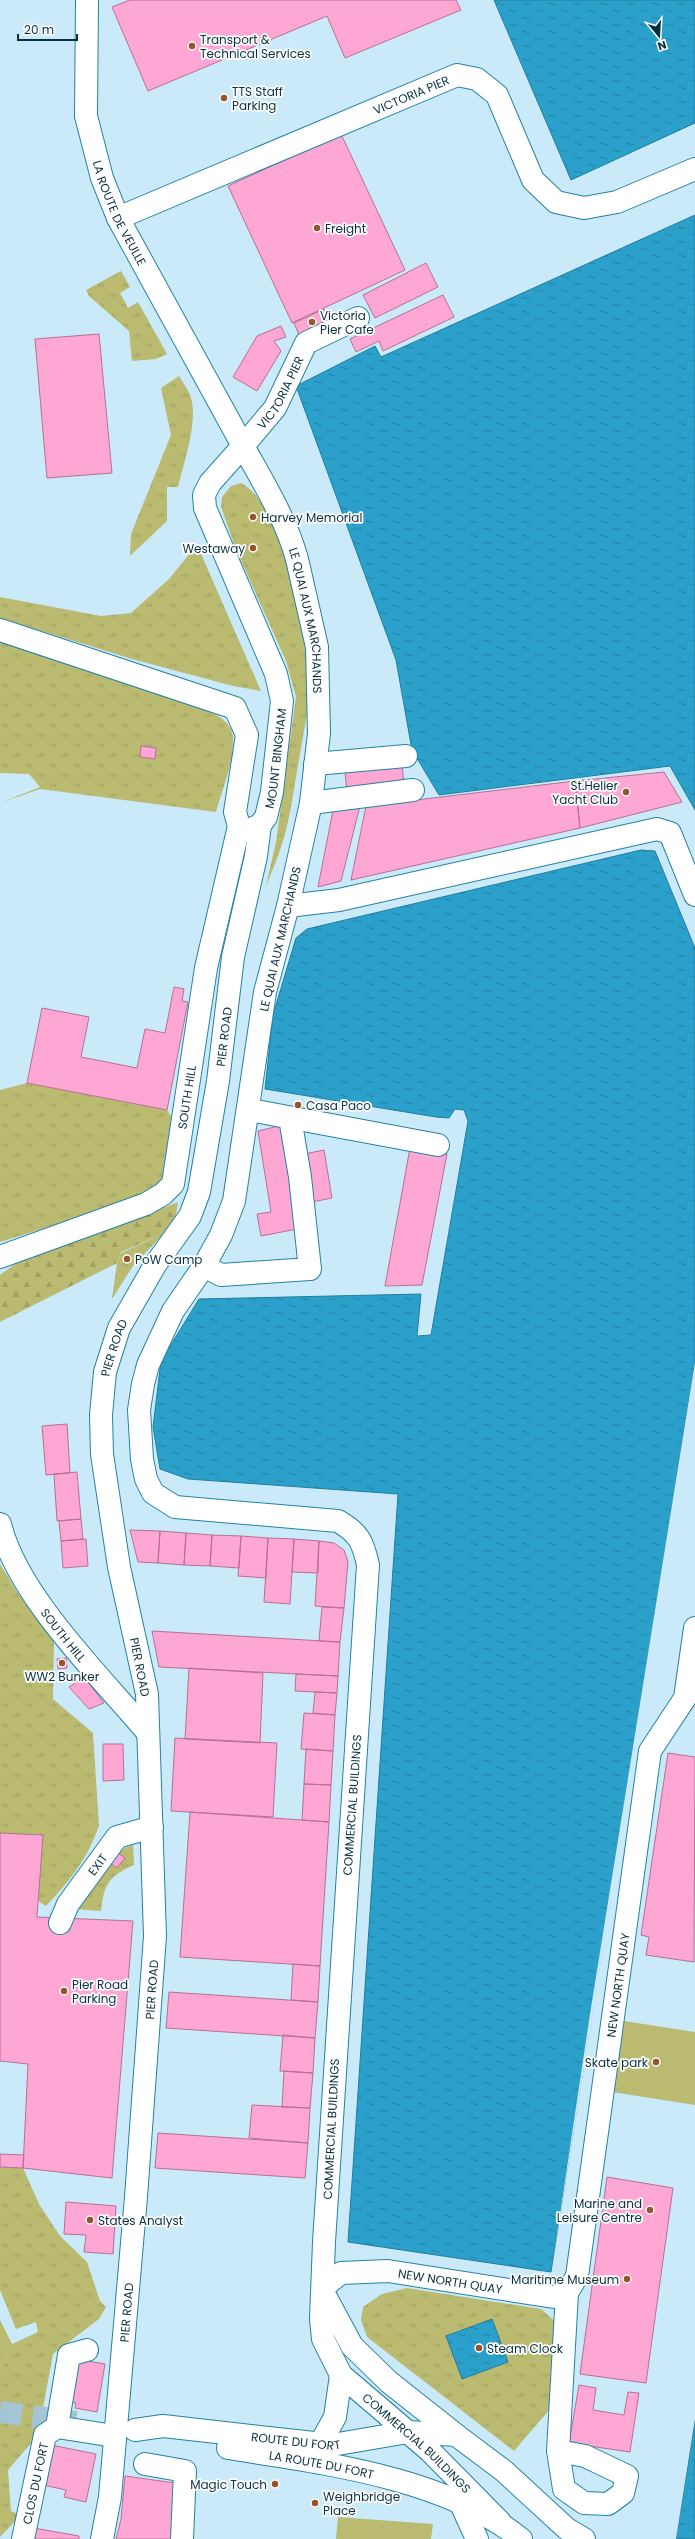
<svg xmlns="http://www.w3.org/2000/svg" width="695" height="2539" font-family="Poppins,sans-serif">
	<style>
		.grass { fill: url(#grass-tufts) }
		.forest { fill: url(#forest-firs) }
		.pitch { fill: #bbba71 }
		.water { fill: url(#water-ripples); stroke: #217ea0 }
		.pier { fill: #caeaf9 }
		.building { fill: #fea7d4; stroke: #b57095 }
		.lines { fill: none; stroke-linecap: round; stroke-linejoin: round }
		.highway-tunnel { stroke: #a3c5d4; stroke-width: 22; stroke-dasharray: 22 11; stroke-linecap: butt }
		.minor-casing { stroke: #2382a4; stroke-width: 24 }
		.major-casing { stroke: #2382a4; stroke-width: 24 }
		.highway-casing { stroke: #2382a4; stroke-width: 24 }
		.minor { stroke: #fff; stroke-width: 22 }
		.major { stroke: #fff; stroke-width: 22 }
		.highway { stroke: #fff; stroke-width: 22 }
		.poi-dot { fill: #99522c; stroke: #fff; stroke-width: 1.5 }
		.labels { text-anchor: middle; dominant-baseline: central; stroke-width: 3.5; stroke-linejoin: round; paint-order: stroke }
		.poi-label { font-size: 12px; fill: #09303f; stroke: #fff; text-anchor: start }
		.street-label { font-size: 12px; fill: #09303f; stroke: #fff }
	</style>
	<defs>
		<pattern id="grass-tufts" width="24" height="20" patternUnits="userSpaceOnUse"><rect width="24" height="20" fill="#bbba71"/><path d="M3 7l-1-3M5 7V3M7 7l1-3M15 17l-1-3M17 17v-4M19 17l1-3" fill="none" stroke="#9fa063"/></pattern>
		<pattern id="forest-firs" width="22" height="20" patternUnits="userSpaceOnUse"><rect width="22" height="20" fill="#bbba71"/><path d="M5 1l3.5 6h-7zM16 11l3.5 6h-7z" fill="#9fa063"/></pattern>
		<pattern id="water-ripples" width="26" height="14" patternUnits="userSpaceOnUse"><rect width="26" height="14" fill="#2ba0ca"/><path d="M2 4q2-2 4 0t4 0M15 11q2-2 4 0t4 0" fill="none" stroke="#2383a5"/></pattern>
	</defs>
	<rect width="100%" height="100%" fill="#caeaf9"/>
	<path class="grass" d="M121,271L130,287L120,293L128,308L138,302L167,354L156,359L132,361L129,331L89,296L86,290Z
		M179,376C183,383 189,390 191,398C198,422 184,462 178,487H167V521L130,556L131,534L171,435L161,388Z
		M241,483C285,505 308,644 309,691C309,712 303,733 300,754C295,780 292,808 285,834C280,852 273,869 266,886L276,842L296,697L286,661L235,547L221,507L222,497L231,486Z
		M198,547L261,691L233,686L132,659L0,618V597L101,616L131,613L169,579L191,552Z
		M0,641L198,707C208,711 223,716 229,726C242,743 221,792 216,812L40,789L0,803L40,787L29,774L0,773Z
		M27,1083L167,1110L174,1121L165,1177L139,1199L0,1242V1090Z
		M164,1233L133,1266L112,1299L117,1263L121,1253Z
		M0,1564L20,1596L54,1637L53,1699L93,1733L99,1825C89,1857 69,1882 46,1906L38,1901L0,1833Z
		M133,1845L134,1865C109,1876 104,1884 101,1911L75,1909L111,1863L125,1858L119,1853L125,1848Z
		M0,2167L23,2168L39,2204L60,2236L87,2262L100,2301L106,2307L99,2319L53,2354L38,2435L8,2470L11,2511L21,2515L0,2537V2372L12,2344L38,2332L36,2322L16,2329L0,2290Z
		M407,2288L541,2309L556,2322L550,2409L514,2451L367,2337L361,2320L363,2307L382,2294Z"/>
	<path class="forest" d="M178,1202L175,1221L164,1233L121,1252L117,1263L0,1322V1275L15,1264Z"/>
	<path class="pitch" d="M624,2021L695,2032V2105L612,2092Z
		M0,2320L12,2344L0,2372Z
		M338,2517L433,2524L431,2539H336Z"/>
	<path class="water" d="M494,0H695V123L571,180Z
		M695,215V810L670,766L439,795L412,750L396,660L296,386L375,346L381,357Z
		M641,850L655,851L695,948V1362L551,2272L348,2242L398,1494L188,1479L160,1469L153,1427L161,1361L199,1299L421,1294L417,1336L431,1335L468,1121L464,1110L455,1109L449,1118L436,1117L265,1089L273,1015L296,938L307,929Z
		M492,2319L508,2362L462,2379L446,2336Z
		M695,2420V2539H676Z"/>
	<path class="pier" d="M695,1362V1375L551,2274L590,2014Z
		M695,2418L676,2539H674L693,2420Z"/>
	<path class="building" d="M130,0H456L461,10L345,58L327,16L148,91L112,7Z
		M341,134L405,270L292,323L228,186Z
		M426,263L438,287L375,318L363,295Z
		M443,295L454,317L383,351L379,341L356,352L350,339Z
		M324,309L330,320L299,335L294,323Z
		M281,326L286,337L274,341L281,351L257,391L233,377L257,336Z
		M99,334L112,473L47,478L35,339Z
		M141,746L156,748L155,759L140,757Z
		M402,765L404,784L347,792L345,772Z
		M664,772L682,802L580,828L575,781Z
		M575,781L580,828L351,880L366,806Z
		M361,802L341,881L318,887L334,805Z
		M174,987L184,989L182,1001L188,1002L167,1110L27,1083L42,1008L89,1017L81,1057L137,1068L145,1029L165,1033Z
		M283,1125L297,1229L261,1236L257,1214L271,1212L258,1131Z
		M410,1148L447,1154L422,1285L385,1286Z
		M324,1150L332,1198L312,1202L304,1154Z
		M67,1424L70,1473L46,1475L42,1426Z
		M77,1472L81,1519L57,1521L54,1474Z
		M81,1519L83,1539L61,1541L59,1521Z
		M130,1530L160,1531L158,1563L138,1562Z
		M160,1531L186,1533L184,1565L158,1563Z
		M186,1533L212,1535L210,1566L184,1565Z
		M212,1535L241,1536L239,1568L210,1566Z
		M241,1536L268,1538L266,1578L238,1576Z
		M268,1538L294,1539L290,1604L264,1602Z
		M86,1539L88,1566L63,1568L61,1541Z
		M294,1539L319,1541L318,1573L292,1572Z
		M319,1541L334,1543L344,1550L348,1562L344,1608L315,1606Z
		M322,1607L344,1608L340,1642L319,1641Z
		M152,1631L340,1642L338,1676L159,1667Z
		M66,1658L67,1668L58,1669L57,1659Z
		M189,1668L263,1673L260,1743L185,1739Z
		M296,1674L338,1676L337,1693L295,1691Z
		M84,1677L104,1703L89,1709L69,1687Z
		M315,1692L337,1693L335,1715L313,1713Z
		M304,1713L335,1715L333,1751L301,1749Z
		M175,1738L277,1743L273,1817L171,1811Z
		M103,1744H123L124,1780L103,1781Z
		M306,1749L333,1751L331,1785L304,1784Z
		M668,1753L695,1757L694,1962L646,1955L649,1937L641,1935Z
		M304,1784L331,1785L329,1822L302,1820Z
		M190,1812L329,1822L320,1966L180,1957Z
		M0,1833L43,1835L37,1917L133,1921L112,2178L23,2168L28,2064L0,2061Z
		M102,1841L125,1858L117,1868L94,1851Z
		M293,1964L320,1966L318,2002L291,2000Z
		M169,1992L318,2002L315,2038L166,2028Z
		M283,2035L315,2038L313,2073L280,2071Z
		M284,2071L313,2073L310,2108L282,2107Z
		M252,2105L310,2108L308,2143L249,2138Z
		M158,2133L308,2143L305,2178L155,2168Z
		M0,2154L24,2155L23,2168L0,2167Z
		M607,2177L673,2188L646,2383L580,2374Z
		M66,2202L116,2206L113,2254L84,2252L86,2235L64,2234Z
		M59,2356L105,2364L97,2412L75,2408L76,2403L51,2398Z
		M579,2385L596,2388L593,2410L624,2415L628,2392L639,2393L630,2452L569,2443Z
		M51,2445L96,2454L86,2502L64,2497L66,2490L43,2485Z
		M125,2476L175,2483L172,2539H116L121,2519Z
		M34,2528L79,2536V2539H32Z"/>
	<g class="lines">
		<path class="highway-tunnel" d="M0,2412L76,2422"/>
		<g class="minor-casing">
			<g id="minor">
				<path id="s1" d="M87,0L86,116L102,178L118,218L243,446L275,408L306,343L358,318"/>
				<path id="s2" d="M118,218L457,75L477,79L497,95L533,180L556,202L584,208L617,202L695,169"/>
				<path d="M315,764L406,756"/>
				<path d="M311,803L413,790"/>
				<path d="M288,906L339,900L657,829L670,833L695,895"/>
				<path d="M250,1110L438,1145"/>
				<path id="s3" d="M0,1257L146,1204L163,1194L173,1184L206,968L239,826"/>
				<path d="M204,1266L221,1275L310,1269L300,1177L290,1118"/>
				<path id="s4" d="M0,1524C17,1595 100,1676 148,1733"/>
				<path id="s5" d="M60,1923L68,1904L117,1837L152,1827"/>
				<path id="s6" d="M323,2287L341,2273L388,2271L554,2297L567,2293L577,2276L650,1751L685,1698L695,1628"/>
				<path d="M57,2427L69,2355L87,2350"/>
				<path d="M558,2451L585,2456L627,2476L623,2493L608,2504L584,2503L564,2489L558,2451L567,2293"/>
				<path d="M145,2464L185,2471L182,2539"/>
				<path id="s7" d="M23,2539L45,2435L57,2427L114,2436"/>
			</g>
		</g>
		<g class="major-casing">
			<g id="major">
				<path id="s8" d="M0,630L235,708L247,735L235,812L239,826L249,830L260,825L266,817L272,792L282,701L276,674L205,508L204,495L210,483L243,446C263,482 286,519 297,559L317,647L319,733L311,803L288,906L265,992L234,1201L221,1235L204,1266L173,1311L148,1365L143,1384L139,1410L142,1459L146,1479L153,1493L175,1507L338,1521C359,1533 363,1542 368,1565L324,2242L321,2319L323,2339L341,2375L430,2451L500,2522"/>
				<path d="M323,2292L352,2346L389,2382L456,2435"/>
				<path d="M320,2444L335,2417L341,2375"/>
				<path d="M461,2504L477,2539"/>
				<path id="s9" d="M102,2539L110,2497L136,2197L155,1936L147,1694L119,1567L102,1454L101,1415L105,1372L119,1328L155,1265L190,1216L199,1192L218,1081L233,957L256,856L260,825"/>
			</g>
		</g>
		<g class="highway-casing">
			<g id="highway">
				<path id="s10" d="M135,2430L163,2426L332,2445L408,2432L456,2435L504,2471L567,2529L584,2539"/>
				<path id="s11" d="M228,2448C322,2463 445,2477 521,2539"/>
			</g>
		</g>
		<use href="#minor" class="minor"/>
		<use href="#major" class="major"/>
		<use href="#highway" class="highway"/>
	</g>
	<g class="poi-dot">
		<circle cx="192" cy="46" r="4"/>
		<circle cx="224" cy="98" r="4"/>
		<circle cx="317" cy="228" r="4"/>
		<circle cx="312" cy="322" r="4"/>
		<circle cx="253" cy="517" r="4"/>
		<circle cx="253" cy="548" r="4"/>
		<circle cx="626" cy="792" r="4"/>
		<circle cx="298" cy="1105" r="4"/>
		<circle cx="127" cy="1259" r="4"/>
		<circle cx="62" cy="1663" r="4"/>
		<circle cx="64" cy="1991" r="4"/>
		<circle cx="656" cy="2062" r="4"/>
		<circle cx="650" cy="2210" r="4"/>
		<circle cx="90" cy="2220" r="4"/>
		<circle cx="627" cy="2279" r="4"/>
		<circle cx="479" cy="2348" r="4"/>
		<circle cx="275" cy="2484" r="4"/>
		<circle cx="315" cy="2503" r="4"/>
	</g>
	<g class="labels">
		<g class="poi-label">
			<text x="200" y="39">Transport &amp;<tspan x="200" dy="14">Technical Services</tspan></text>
			<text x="232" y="91">TTS Staff<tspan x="232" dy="14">Parking</tspan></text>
			<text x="325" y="228">Freight</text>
			<text x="320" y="315">Victoria<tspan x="320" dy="14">Pier Cafe</tspan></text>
			<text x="261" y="517">Harvey Memorial</text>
			<text x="245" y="548" text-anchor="end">Westaway</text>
			<text x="618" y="785" text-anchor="end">St.Helier<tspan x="618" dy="14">Yacht Club</tspan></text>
			<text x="306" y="1105">Casa Paco</text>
			<text x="135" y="1259">PoW Camp</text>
			<text x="62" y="1676" text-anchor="middle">WW2 Bunker</text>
			<text x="72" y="1984">Pier Road<tspan x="72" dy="14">Parking</tspan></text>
			<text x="648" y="2062" text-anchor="end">Skate park</text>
			<text x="642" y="2203" text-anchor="end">Marine and<tspan x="642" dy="14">Leisure Centre</tspan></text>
			<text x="98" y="2220">States Analyst</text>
			<text x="619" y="2279" text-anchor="end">Maritime Museum</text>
			<text x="487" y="2348">Steam Clock</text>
			<text x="267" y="2484" text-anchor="end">Magic Touch</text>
			<text x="323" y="2496">Weighbridge<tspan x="323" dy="14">Place</tspan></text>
		</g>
		<g class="street-label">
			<text stroke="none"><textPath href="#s2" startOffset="318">VICTORIA PIER</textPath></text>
			<text stroke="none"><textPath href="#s1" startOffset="219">LA ROUTE DE VEULLE</textPath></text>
			<text stroke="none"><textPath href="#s1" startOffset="549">VICTORIA PIER</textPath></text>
			<text stroke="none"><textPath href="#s8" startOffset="992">LE QUAI AUX MARCHANDS</textPath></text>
			<text stroke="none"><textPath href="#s8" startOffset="462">MOUNT BINGHAM</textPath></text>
			<text transform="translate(280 939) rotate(-77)">LE QUAI AUX MARCHANDS</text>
			<text stroke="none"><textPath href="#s9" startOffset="1536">PIER ROAD</textPath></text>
			<text stroke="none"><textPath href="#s3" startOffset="277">SOUTH HILL</textPath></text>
			<text stroke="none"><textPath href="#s9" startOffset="1200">PIER ROAD</textPath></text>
			<text stroke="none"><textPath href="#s4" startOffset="129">SOUTH HILL</textPath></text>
			<text transform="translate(140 1667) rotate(79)">PIER ROAD</text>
			<text transform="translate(352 1805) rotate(-86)">COMMERCIAL BUILDINGS</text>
			<text stroke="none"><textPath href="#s5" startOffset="70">EXIT</textPath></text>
			<text stroke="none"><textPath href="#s6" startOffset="565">NEW NORTH QUAY</textPath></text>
			<text stroke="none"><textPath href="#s9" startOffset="552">PIER ROAD</textPath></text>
			<text transform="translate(331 2129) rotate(-87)">COMMERCIAL BUILDINGS</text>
			<text stroke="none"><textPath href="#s6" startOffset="133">NEW NORTH QUAY</textPath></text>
			<text stroke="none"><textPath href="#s9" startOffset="228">PIER ROAD</textPath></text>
			<text stroke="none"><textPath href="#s10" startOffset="162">ROUTE DU FORT</textPath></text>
			<text stroke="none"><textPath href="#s8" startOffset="3062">COMMERCIAL BUILDINGS</textPath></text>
			<text stroke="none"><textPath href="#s11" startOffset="95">LA ROUTE DU FORT</textPath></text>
			<text stroke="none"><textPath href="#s7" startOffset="57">CLOS DU FORT</textPath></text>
		</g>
	</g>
	<g transform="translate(659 36) rotate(162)" stroke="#ffffff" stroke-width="3" paint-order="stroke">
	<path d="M0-3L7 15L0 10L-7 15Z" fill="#09303f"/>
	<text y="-6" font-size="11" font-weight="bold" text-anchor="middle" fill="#09303f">N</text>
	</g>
	<path d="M18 34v6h59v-6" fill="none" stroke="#09303f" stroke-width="2"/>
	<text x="24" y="34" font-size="12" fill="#09303f" stroke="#ffffff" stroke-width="3" paint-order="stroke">20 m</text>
</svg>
